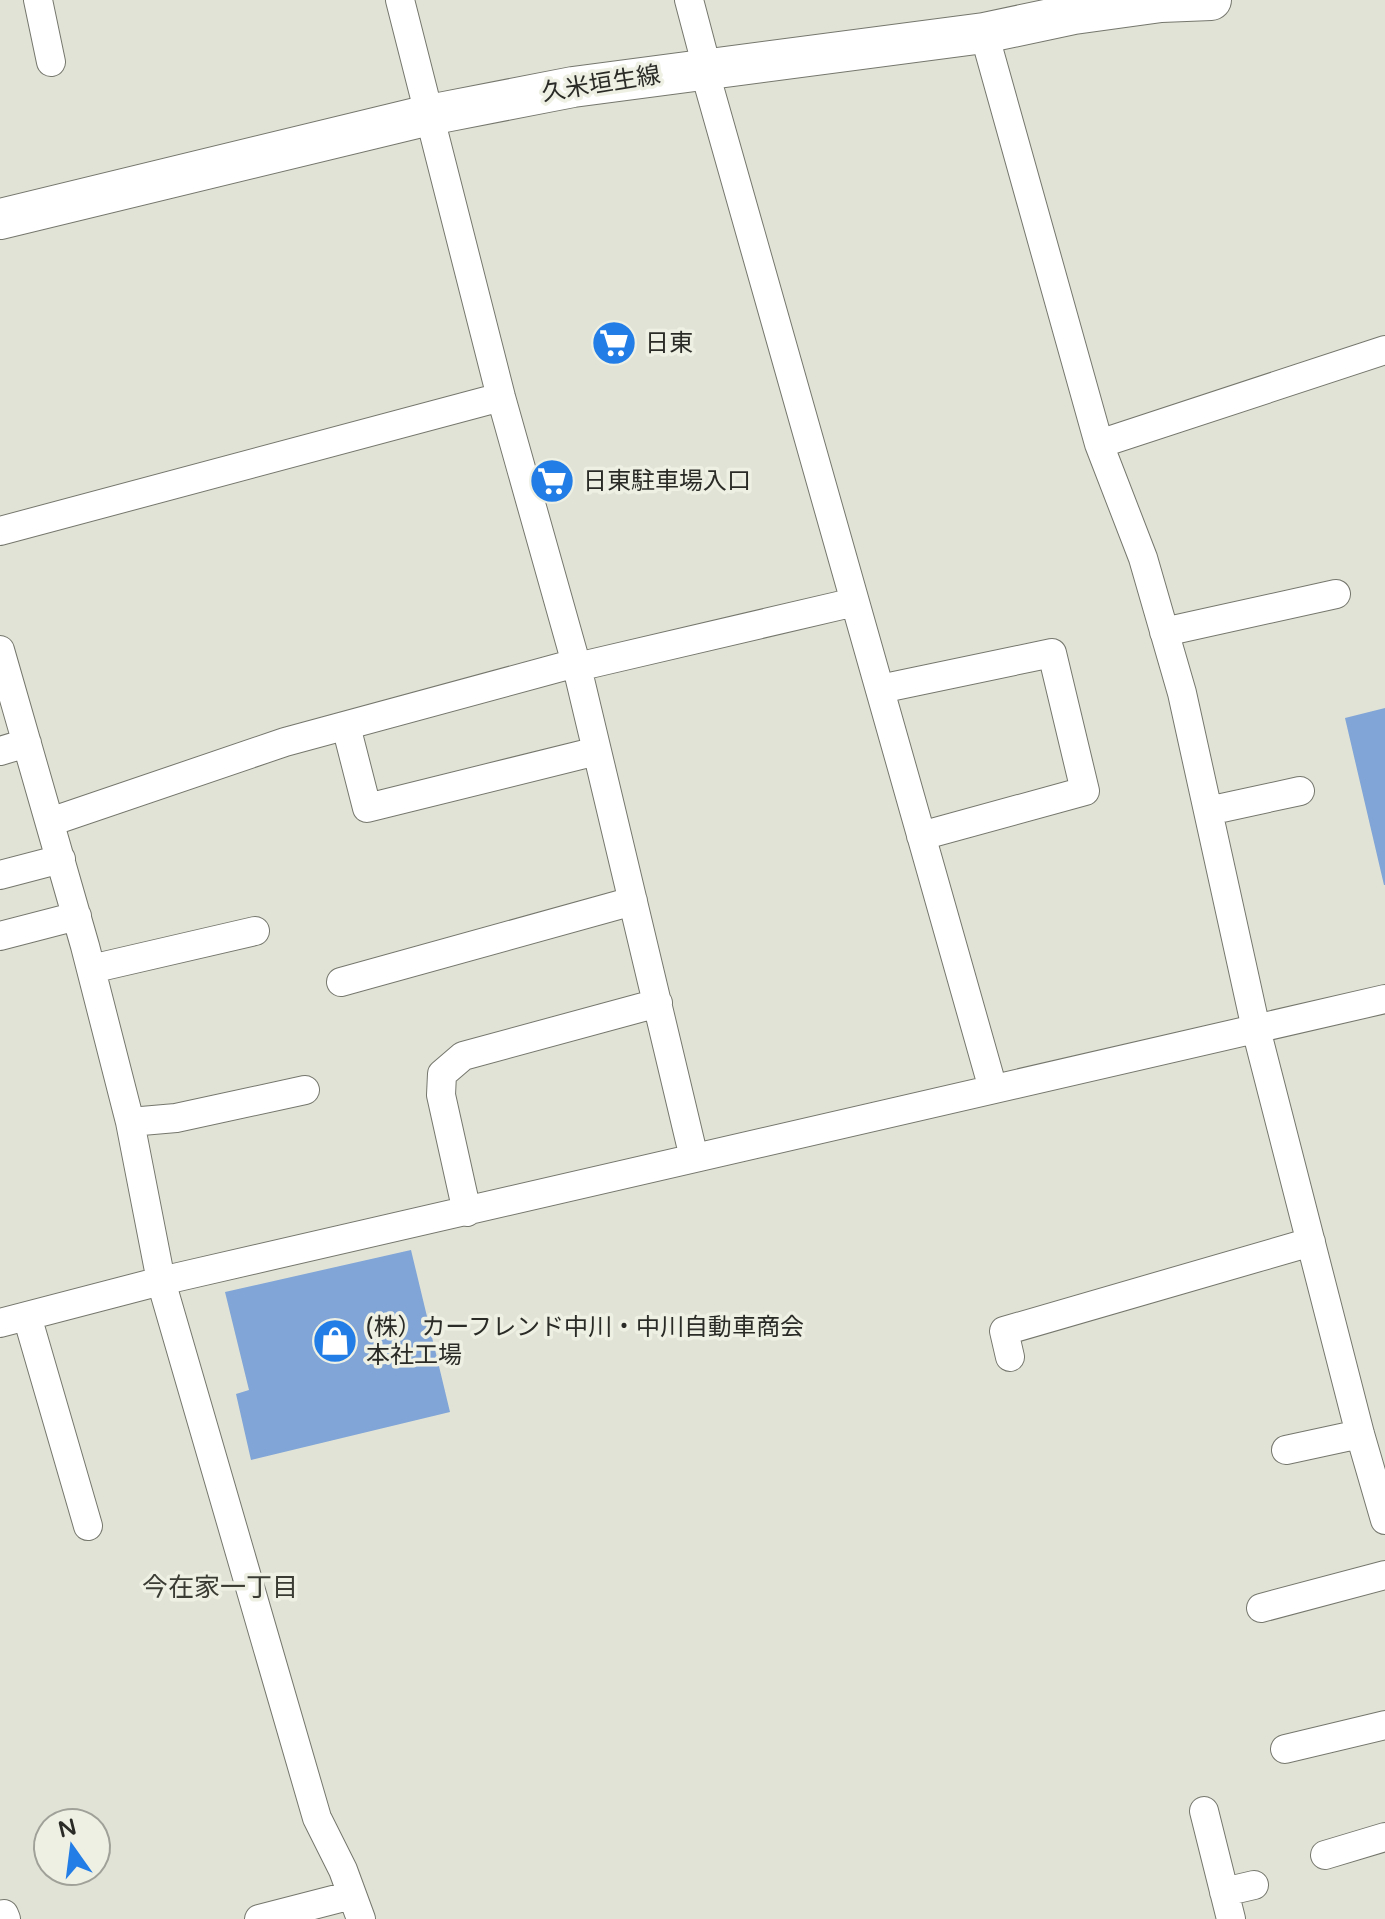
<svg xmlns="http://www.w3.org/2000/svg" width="1385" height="1919" font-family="'Varela Round','Noto Sans JP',sans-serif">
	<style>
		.building { fill: #80a5d6 }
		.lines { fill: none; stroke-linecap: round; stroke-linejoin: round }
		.street-casing { stroke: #75776d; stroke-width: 30 }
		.secondary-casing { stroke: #75776d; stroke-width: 42 }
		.street { stroke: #fff; stroke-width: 28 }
		.secondary { stroke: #fff; stroke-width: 40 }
		.labels { text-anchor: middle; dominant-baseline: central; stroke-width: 7; stroke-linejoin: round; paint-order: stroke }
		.street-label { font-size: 24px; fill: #2a2b26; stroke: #eef0e4 }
		.poi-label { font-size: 24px; fill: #2a2b26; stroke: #eef0e4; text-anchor: start }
		.neighbourhood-label { font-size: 26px; fill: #3a3c33; stroke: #eef0e4 }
	</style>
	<rect width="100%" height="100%" fill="#e1e3d7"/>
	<path class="building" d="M1385,708V885H1384L1345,718Z
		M411,1250L450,1412L251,1460L236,1394L249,1390L225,1292Z"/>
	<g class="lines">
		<g class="street-casing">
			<path id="street" d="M38,0L51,62
				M400,0L501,397L577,667L694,1158
				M689,0L707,68
				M984,33L1099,444L1143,558L1182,693L1256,1029L1360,1434L1385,1520
				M704,69L993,1089
				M1099,444L1385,350
				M0,531L501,397
				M1164,632L1336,594
				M0,650L85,946L130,1122L161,1281L317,1818L343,1870L361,1919
				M577,667L855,602
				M880,689L1052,653L1085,791L921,836
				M346,726L367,808L597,751
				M0,751L27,743
				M1208,811L1300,791
				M50,822L285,742L576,663
				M0,875L61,859
				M0,936L77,916
				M91,969L255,931
				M341,982L633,901
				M130,1122L176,1118L305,1090
				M467,1212L441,1095L442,1074L463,1056L658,1003
				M27,1316L88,1526
				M0,1323L161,1281L1385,999
				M1010,1357L1004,1331L1311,1242
				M1286,1450L1360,1434
				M1261,1608L1385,1575
				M1285,1749L1385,1725
				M1204,1811L1231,1919
				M1325,1855L1385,1837
				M1224,1892L1254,1885
				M4,1914L6,1919
				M259,1919L352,1895"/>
		</g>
		<g class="secondary-casing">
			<path id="secondary" d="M0,219L429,115L573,87L984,33L1074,14L1161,2L1211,0"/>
		</g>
		<use href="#street" class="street"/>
		<use href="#secondary" class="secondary"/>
	</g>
	<defs>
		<g id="supermarket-disc" transform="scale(2.3)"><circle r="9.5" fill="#227de7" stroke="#eef0e4"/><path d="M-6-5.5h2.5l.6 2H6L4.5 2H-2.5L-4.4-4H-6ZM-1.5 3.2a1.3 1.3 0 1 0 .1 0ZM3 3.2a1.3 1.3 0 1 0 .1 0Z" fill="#fff"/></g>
		<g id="shop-disc" transform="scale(2.3)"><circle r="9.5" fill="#227de7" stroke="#eef0e4"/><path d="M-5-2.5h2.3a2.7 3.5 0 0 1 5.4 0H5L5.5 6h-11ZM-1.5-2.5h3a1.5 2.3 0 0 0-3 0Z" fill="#fff"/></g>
	</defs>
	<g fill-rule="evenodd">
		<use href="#supermarket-disc" x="614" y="343"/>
		<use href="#supermarket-disc" x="552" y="481"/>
		<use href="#shop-disc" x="335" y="1341"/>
	</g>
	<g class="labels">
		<g class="street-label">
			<text transform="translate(601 84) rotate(-9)">久米垣生線</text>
		</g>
		<g class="poi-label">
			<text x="645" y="343">日東</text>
			<text x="583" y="481">日東駐車場入口</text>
			<text x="366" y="1327">(株）カーフレンド中川・中川自動車商会<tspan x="366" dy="28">本社工場</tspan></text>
		</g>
		<g class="neighbourhood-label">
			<text x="220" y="1587">今在家一丁目</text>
		</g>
	</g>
	<g transform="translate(72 1847) rotate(346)"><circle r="38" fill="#eef0e4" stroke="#a0a198" stroke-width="2"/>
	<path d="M0-6L14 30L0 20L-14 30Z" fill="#227de7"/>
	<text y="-12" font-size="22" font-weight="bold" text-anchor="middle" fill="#2a2b26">N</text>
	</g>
</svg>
